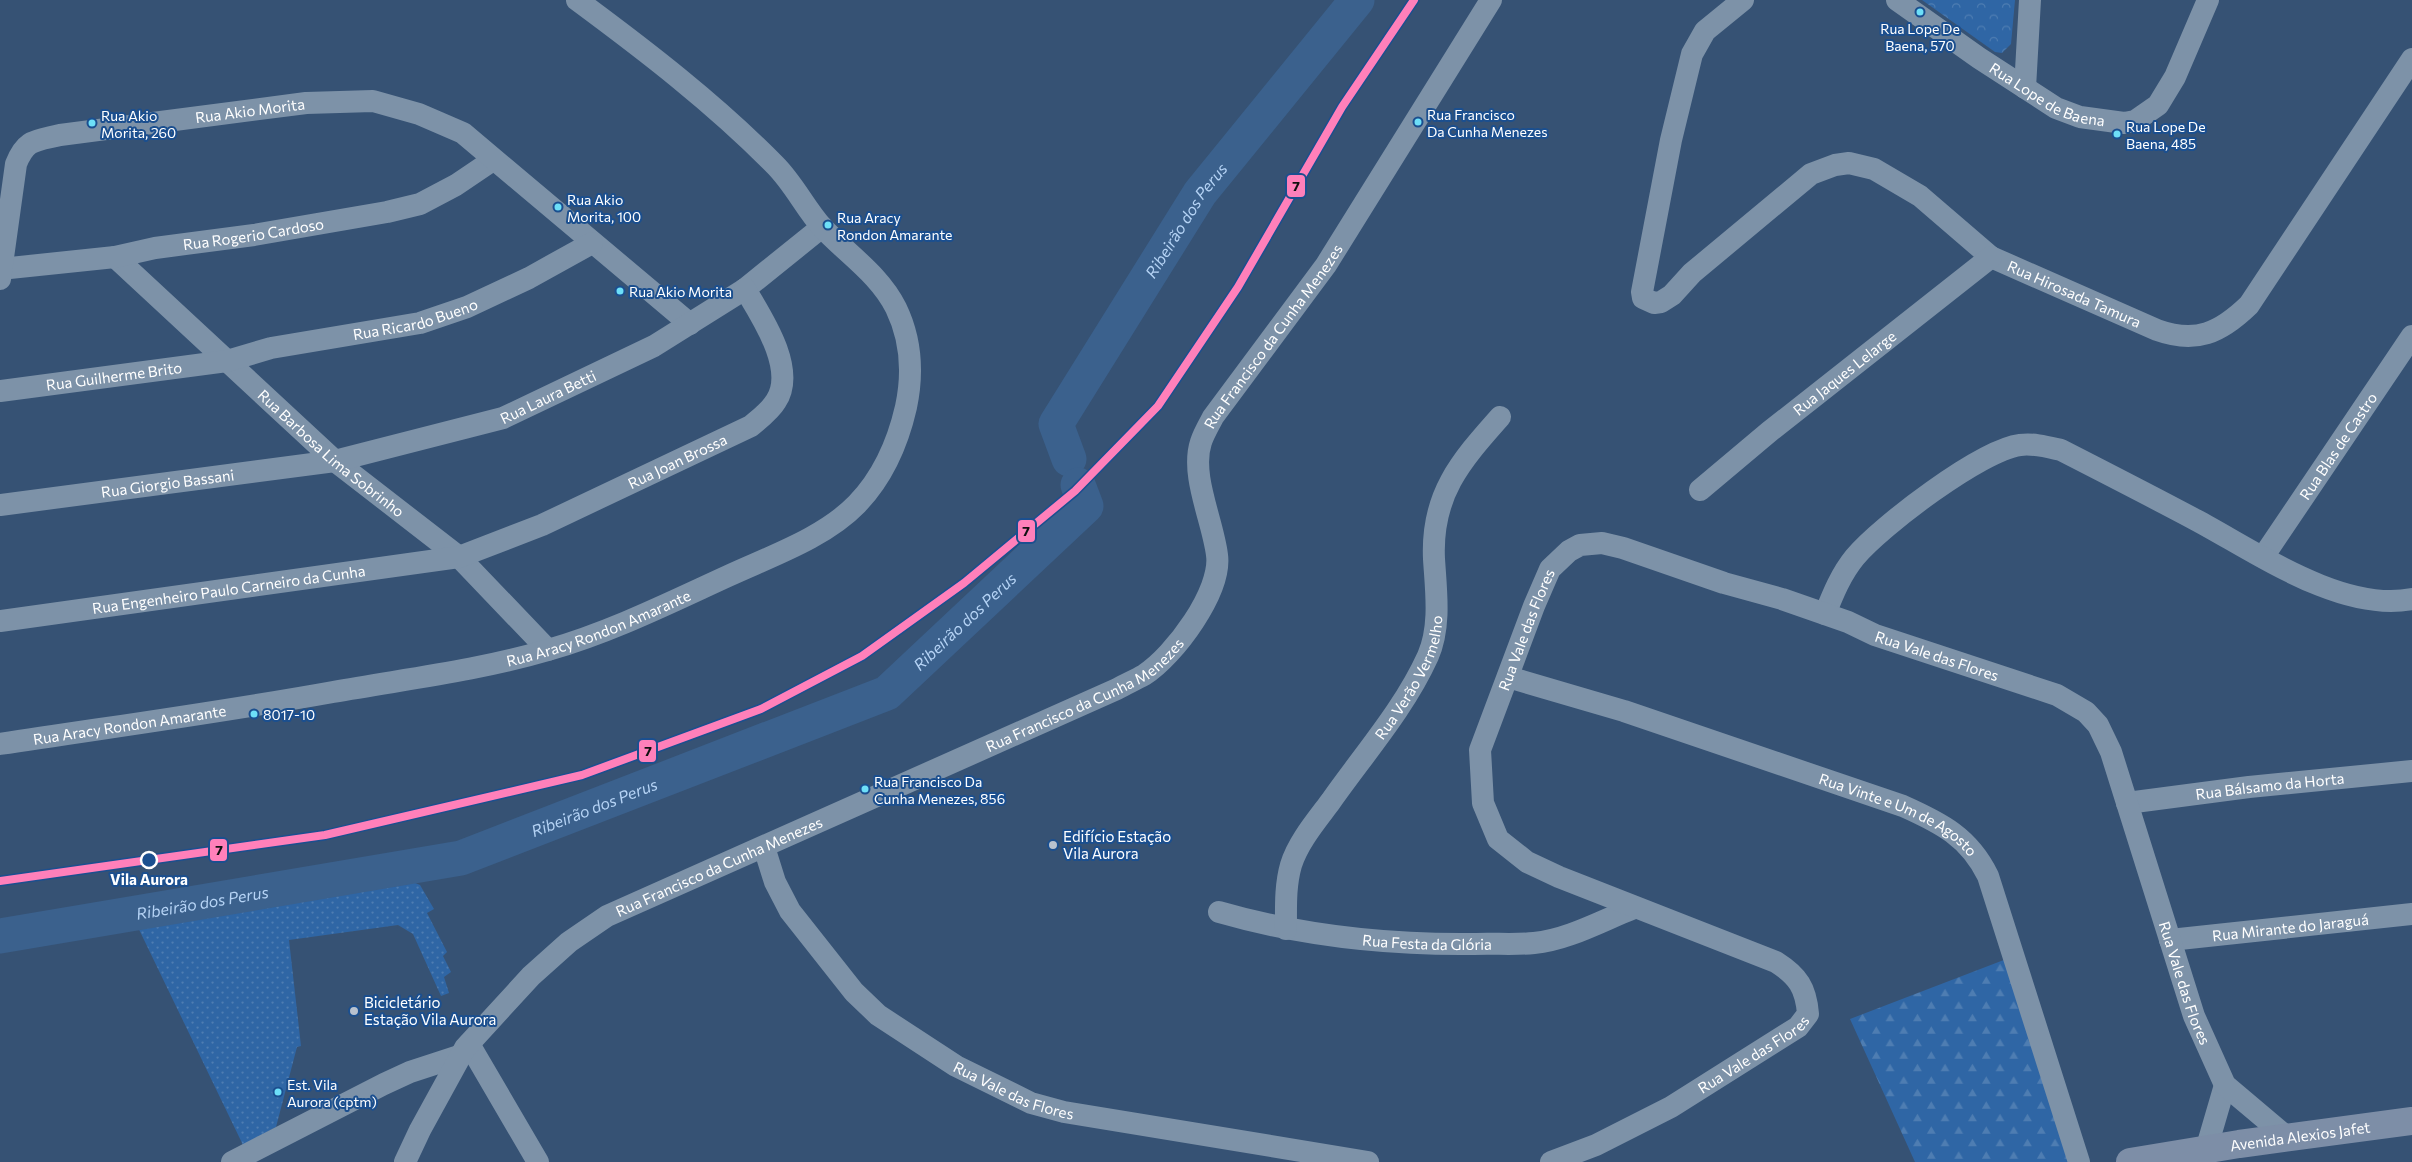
<svg xmlns="http://www.w3.org/2000/svg" width="2412" height="1162" font-family="Commissioner,sans-serif">
	<style>
		.grass { fill: url(#grass-dots) }
		.forest { fill: url(#forest-firs) }
		.park { fill: url(#park-crowns) }
		.lines { fill: none; stroke-linecap: round; stroke-linejoin: round }
		.river { stroke: #3b618d; stroke-width: 35 }
		.minor { stroke: #7d92a8; stroke-width: 22 }
		.major { stroke: #7d8ea7; stroke-width: 28 }
		.rail-1-casing { stroke: #1b4f8f; stroke-width: 11 }
		.rail-1 { stroke: #ff80ba; stroke-width: 8 }
		.bus-dot { fill: #6ddff8; stroke: #1b4f8f; stroke-width: 2 }
		.poi-dot { fill: #b9c2ce; stroke: #1b4f8f; stroke-width: 2 }
		.stop-dot { fill: #1b4f8f; stroke: #fff; stroke-width: 2.5 }
		.labels { text-anchor: middle; dominant-baseline: central; stroke-width: 4; stroke-linejoin: round; paint-order: stroke }
		.bus-label { font-size: 14px; fill: #fff; stroke: #1b4f8f; text-anchor: start }
		.street-label { font-size: 15px; fill: #fff; stroke: #1b4f8f }
		.poi-label { font-size: 15px; fill: #fff; stroke: #1b4f8f; text-anchor: start }
		.stop-label { font-size: 15px; font-weight: bold; fill: #fff; stroke: #1b4f8f }
		.water-label { font-size: 16px; font-style: italic; fill: #b5d3f5; stroke: #1b4f8f }
		.line-badge { stroke: #1b4f8f; stroke-width: 2 }
		.pale-badge-label { font-size: 14px; text-anchor: middle; font-weight: bold; fill: #111 }
	</style>
	<defs>
		<pattern id="grass-dots" width="8" height="8" patternUnits="userSpaceOnUse" patternTransform="scale(1.25)"><rect width="8" height="8" fill="#2f66a5"/><path d="M2 2h.1M6 6h.1" fill="none" stroke="#4e7db2" stroke-width="1.8" stroke-linecap="round"/></pattern>
		<pattern id="forest-firs" width="22" height="20" patternUnits="userSpaceOnUse" patternTransform="scale(1.25)"><rect width="22" height="20" fill="#2f66a5"/><path d="M5 1l3.5 6h-7zM16 11l3.5 6h-7z" fill="#4e7db2"/></pattern>
		<pattern id="park-crowns" width="20" height="18" patternUnits="userSpaceOnUse" patternTransform="scale(1.25)"><rect width="20" height="18" fill="#2f66a5"/><path d="M2 6a3 3 0 1 1 6 0M12 15a3 3 0 1 1 6 0" fill="none" stroke="#4e7db2"/></pattern>
	</defs>
	<rect width="100%" height="100%" fill="#365274"/>
	<path class="grass" d="M408,880L420,885L434,909L427,913L447,952L443,956L451,972L444,977L449,993L441,996L413,934L398,925L289,940L301,1046L297,1047L276,1127L243,1145L133,917Z"/>
	<path class="forest" d="M2009,958L2069,1162H1915L1850,1019Z"/>
	<path class="park" d="M1922,0H2015L2011,44L2002,53L1995,52Z"/>
	<g class="lines">
		<g class="river">
			<path id="s1" d="M1069,459L1056,424L1200,193L1357,0"/>
			<path id="s2" d="M0,936L461,858L887,693L1086,506L1078,485"/>
		</g>
		<g class="minor">
			<path id="s3" d="M1743,0L1705,31L1692,54L1671,140L1642,292L1643,298L1654,303L1661,302L1672,295L1692,273L1811,174L1835,165L1849,163L1874,169L1920,196L1991,257L2157,330C2196,344 2220,333 2249,305L2412,59"/>
			<path id="s4" d="M1897,0L1979,58L2056,108L2080,117L2124,123L2135,121L2158,105L2175,77L2208,0"/>
			<path d="M2025,88L2030,0"/>
			<path id="s5" d="M115,257L335,461L459,557L548,650"/>
			<path id="s6" d="M0,269L115,257L155,248L254,235L387,212L420,204L456,185L493,160"/>
			<path id="s7" d="M0,279L16,164C26,139 35,141 60,135L306,103L373,101L419,114L463,133L690,324"/>
			<path id="s8" d="M0,391L227,361L271,348L420,323L467,307L529,278L592,243"/>
			<path id="s9" d="M1700,490L1769,432L1991,257"/>
			<path id="s10" d="M0,505L335,461L503,418L654,346L745,289L822,227"/>
			<path id="s11" d="M2263,557L2412,336"/>
			<path d="M1825,614C1833,594 1841,574 1855,557C1881,526 1981,450 2020,445C2034,443 2048,447 2061,450C2106,473 2151,496 2196,520C2256,552 2342,613 2412,599"/>
			<path id="s12" d="M0,621L459,557L542,525L751,426C759,419 770,411 776,401C797,369 761,316 745,289"/>
			<path id="s13" d="M1508,677L1624,711L1903,806C1941,823 1969,837 1988,876L2079,1162"/>
			<path id="s14" d="M0,744C111,727 222,712 333,692C405,679 477,671 548,650C611,632 669,603 728,576C771,556 824,538 857,504C883,477 898,442 906,407C913,374 911,339 896,308C879,274 847,254 822,227C805,208 794,184 775,165C715,104 646,51 577,0"/>
			<path id="s15" d="M2127,803L2249,787L2412,771"/>
			<path id="s16" d="M764,847L775,882L790,911L854,992L878,1015L956,1066L1031,1103L1064,1112L1368,1162"/>
			<path id="s17" d="M1219,912C1302,936 1387,945 1473,944C1493,943 1514,945 1534,943C1568,940 1603,920 1634,908"/>
			<path id="s18" d="M1286,929C1286,907 1285,886 1291,865C1298,842 1317,820 1331,801C1364,754 1404,709 1428,656C1441,626 1436,591 1434,559C1431,495 1460,462 1500,417"/>
			<path id="s19" d="M2170,940L2412,914"/>
			<path d="M469,1044L538,1162"/>
			<path d="M2206,1150L2225,1085"/>
			<path d="M232,1162L384,1084L410,1072L459,1056"/>
			<path id="s20" d="M405,1162L420,1130L465,1048L531,976L569,942L607,916L1117,689C1126,684 1135,680 1144,675C1174,656 1222,591 1217,555C1213,521 1190,475 1201,442C1204,433 1209,425 1213,417L1326,265L1491,0"/>
			<path id="s21" d="M1551,1162L1596,1145L1671,1107L1798,1027L1808,1014C1806,988 1798,976 1776,962L1559,877L1527,862L1498,839L1483,803L1480,750L1534,606L1550,569L1569,551L1580,545L1602,543L1623,548L1724,583L1782,599L1848,622L1875,635L2057,695L2086,712L2098,725L2111,752L2194,1016L2225,1085L2288,1138"/>
		</g>
		<path class="major" id="s22" d="M2130,1162L2239,1144L2412,1121"/>
		<g class="rail-1-casing">
			<path id="rail-1" d="M0,881L325,835L582,775L761,709L862,656L964,583L1075,491L1158,406L1238,287L1342,107L1414,0"/>
		</g>
		<use href="#rail-1" class="rail-1"/>
	</g>
	<g class="bus-dot">
		<circle cx="1920" cy="12" r="4.5"/>
		<circle cx="1418" cy="122" r="4.5"/>
		<circle cx="92" cy="123" r="4.5"/>
		<circle cx="2117" cy="134" r="4.5"/>
		<circle cx="558" cy="207" r="4.5"/>
		<circle cx="828" cy="225" r="4.5"/>
		<circle cx="620" cy="291" r="4.5"/>
		<circle cx="254" cy="714" r="4.5"/>
		<circle cx="865" cy="789" r="4.5"/>
		<circle cx="278" cy="1092" r="4.5"/>
	</g>
	<g class="poi-dot">
		<circle cx="1053" cy="845" r="5"/>
		<circle cx="354" cy="1011" r="5"/>
	</g>
	<circle class="stop-dot" cx="149" cy="860" r="8"/>
	<g class="labels">
		<g class="bus-label">
			<text x="1920" y="28" text-anchor="middle">Rua Lope De<tspan x="1920" dy="17">Baena, 570</tspan></text>
			<text x="1427" y="114">Rua Francisco<tspan x="1427" dy="17">Da Cunha Menezes</tspan></text>
			<text x="101" y="115">Rua Akio<tspan x="101" dy="17">Morita, 260</tspan></text>
			<text x="2126" y="126">Rua Lope De<tspan x="2126" dy="17">Baena, 485</tspan></text>
			<text x="567" y="199">Rua Akio<tspan x="567" dy="17">Morita, 100</tspan></text>
			<text x="837" y="217">Rua Aracy<tspan x="837" dy="17">Rondon Amarante</tspan></text>
			<text x="629" y="291">Rua Akio Morita</text>
			<text x="263" y="714">8017-10</text>
			<text x="874" y="781">Rua Francisco Da<tspan x="874" dy="17">Cunha Menezes, 856</tspan></text>
			<text x="287" y="1084">Est. Vila<tspan x="287" dy="17">Aurora (cptm)</tspan></text>
		</g>
		<g class="street-label">
			<text stroke="none"><textPath href="#s4" startOffset="179">Rua Lope de Baena</textPath></text>
			<text stroke="none"><textPath href="#s7" startOffset="364">Rua Akio Morita</textPath></text>
			<text stroke="none"><textPath href="#s6" startOffset="256">Rua Rogerio Cardoso</textPath></text>
			<text stroke="none"><textPath href="#s3" startOffset="845">Rua Hirosada Tamura</textPath></text>
			<text stroke="none"><textPath href="#s8" startOffset="422">Rua Ricardo Bueno</textPath></text>
			<text stroke="none"><textPath href="#s20" startOffset="1301">Rua Francisco da Cunha Menezes</textPath></text>
			<text stroke="none"><textPath href="#s9" startOffset="186">Rua Jaques Lelarge</textPath></text>
			<text stroke="none"><textPath href="#s8" startOffset="115">Rua Guilherme Brito</textPath></text>
			<text stroke="none"><textPath href="#s10" startOffset="561">Rua Laura Betti</textPath></text>
			<text stroke="none"><textPath href="#s11" startOffset="134">Rua Blas de Castro</textPath></text>
			<text stroke="none"><textPath href="#s5" startOffset="292">Rua Barbosa Lima Sobrinho</textPath></text>
			<text stroke="none"><textPath href="#s12" startOffset="702">Rua Joan Brossa</textPath></text>
			<text stroke="none"><textPath href="#s10" startOffset="169">Rua Giorgio Bassani</textPath></text>
			<text stroke="none"><textPath href="#s12" startOffset="231">Rua Engenheiro Paulo Carneiro da Cunha</textPath></text>
			<text stroke="none"><textPath href="#s14" startOffset="611">Rua Aracy Rondon Amarante</textPath></text>
			<text stroke="none"><textPath href="#s21" startOffset="889">Rua Vale das Flores</textPath></text>
			<text stroke="none"><textPath href="#s21" startOffset="1369">Rua Vale das Flores</textPath></text>
			<text stroke="none"><textPath href="#s18" startOffset="288">Rua Verão Vermelho</textPath></text>
			<text stroke="none"><textPath href="#s20" startOffset="851">Rua Francisco da Cunha Menezes</textPath></text>
			<text stroke="none"><textPath href="#s14" startOffset="131">Rua Aracy Rondon Amarante</textPath></text>
			<text stroke="none"><textPath href="#s15" startOffset="144">Rua Bálsamo da Horta</textPath></text>
			<text stroke="none"><textPath href="#s13" startOffset="415">Rua Vinte e Um de Agosto</textPath></text>
			<text stroke="none"><textPath href="#s20" startOffset="446">Rua Francisco da Cunha Menezes</textPath></text>
			<text stroke="none"><textPath href="#s19" startOffset="121">Rua Mirante do Jaraguá</textPath></text>
			<text stroke="none"><textPath href="#s17" startOffset="211">Rua Festa da Glória</textPath></text>
			<text stroke="none"><textPath href="#s21" startOffset="1819">Rua Vale das Flores</textPath></text>
			<text stroke="none"><textPath href="#s21" startOffset="230">Rua Vale das Flores</textPath></text>
			<text stroke="none"><textPath href="#s16" startOffset="362">Rua Vale das Flores</textPath></text>
			<text stroke="none"><textPath href="#s22" startOffset="172">Avenida Alexios Jafet</textPath></text>
		</g>
		<g class="poi-label">
			<text x="1063" y="836">Edifício Estação<tspan x="1063" dy="17">Vila Aurora</tspan></text>
			<text x="364" y="1002">Bicicletário<tspan x="364" dy="17">Estação Vila Aurora</tspan></text>
		</g>
		<g class="stop-label">
			<text x="149" y="879">Vila Aurora</text>
		</g>
		<g class="water-label">
			<text stroke="none"><textPath href="#s1" startOffset="279">Ribeirão dos Perus</textPath></text>
			<text stroke="none"><textPath href="#s2" startOffset="1030">Ribeirão dos Perus</textPath></text>
			<text stroke="none"><textPath href="#s2" startOffset="610">Ribeirão dos Perus</textPath></text>
			<text stroke="none"><textPath href="#s2" startOffset="205">Ribeirão dos Perus</textPath></text>
		</g>
	</g>
	<g class="line-badge">
		<rect x="1286" y="174" width="20" height="24" rx="5" fill="#ff80ba"/>
		<rect x="1017" y="519" width="19" height="24" rx="5" fill="#ff80ba"/>
		<rect x="638" y="739" width="19" height="24" rx="5" fill="#ff80ba"/>
		<rect x="209" y="838" width="19" height="24" rx="5" fill="#ff80ba"/>
	</g>
	<g class="pale-badge-label">
		<text x="1296" y="191">7</text>
		<text x="1026" y="536">7</text>
		<text x="648" y="756">7</text>
		<text x="219" y="855">7</text>
	</g>
</svg>
